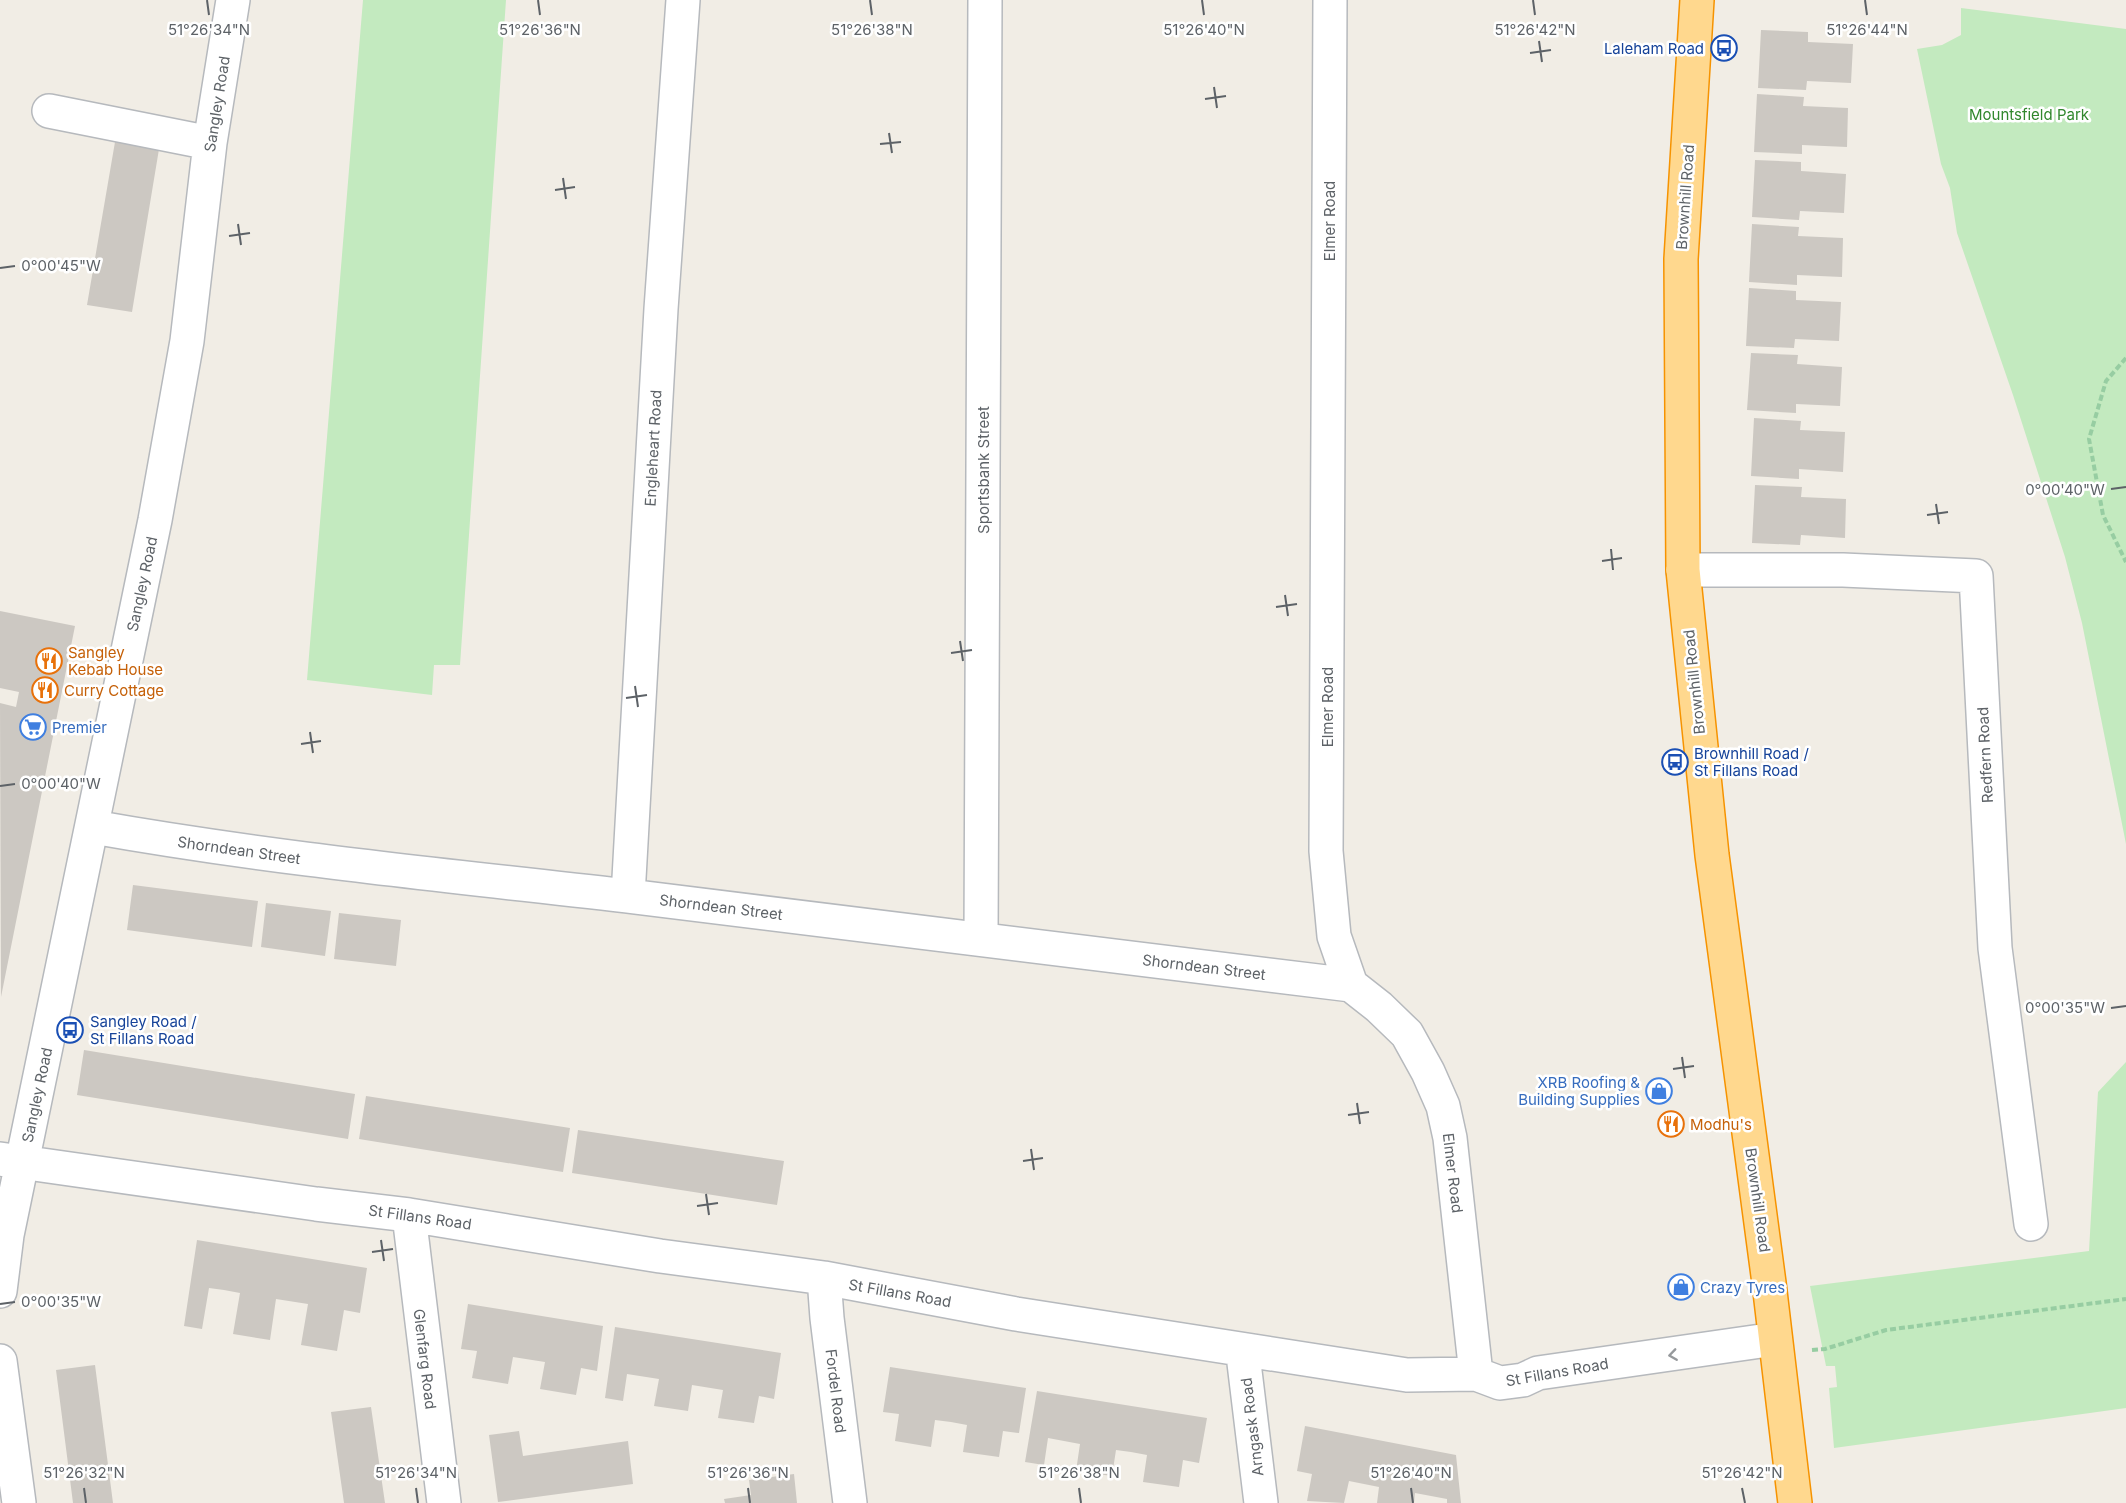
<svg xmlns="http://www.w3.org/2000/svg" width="2126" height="1503" font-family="Inter,sans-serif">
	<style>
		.green { fill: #c3eabf }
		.building { fill: #ccc8c2 }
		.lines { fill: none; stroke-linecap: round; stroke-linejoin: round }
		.minor-casing { stroke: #b6b9bd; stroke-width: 36 }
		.highway-casing { stroke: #f69300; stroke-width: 36 }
		.path { stroke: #97cda2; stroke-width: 4; stroke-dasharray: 6 3; stroke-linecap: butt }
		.minor { stroke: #fff; stroke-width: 33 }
		.highway { stroke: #ffd88e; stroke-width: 33 }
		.oneway { stroke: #96999c }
		.ticks { fill: none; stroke: #5d6267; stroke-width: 2 }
		.labels { text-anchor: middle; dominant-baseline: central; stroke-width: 5; stroke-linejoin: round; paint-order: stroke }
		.transit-label { font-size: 15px; fill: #164399; stroke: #fff; text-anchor: start }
		.street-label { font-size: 15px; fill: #5d6267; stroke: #fff }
		.park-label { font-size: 15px; fill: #30872c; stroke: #fff }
		.food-label { font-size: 15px; fill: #c56008; stroke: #fff; text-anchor: start }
		.shop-label { font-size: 15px; fill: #366cbe; stroke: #fff; text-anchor: start }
		.ticks-label { font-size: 15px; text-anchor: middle; fill: #5d6267; stroke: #fff; stroke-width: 5; stroke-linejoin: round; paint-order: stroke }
	</style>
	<rect width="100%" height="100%" fill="#f1ede5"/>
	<path class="green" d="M363,0H506L460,665H434L432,695L307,680Z
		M1961,8L2126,29V844L2082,623L2065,557L2013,395L1957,233L1950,188L1941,164L1917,49L1942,45L1961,35Z
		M2126,1062V1408L1834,1448L1829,1388L1837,1387L1835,1366H1826L1810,1286L2089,1251L2098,1092Z"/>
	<path class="building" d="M1761,30L1808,32V42L1853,44L1851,83L1807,81L1806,90L1758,88Z
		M1757,94L1804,97L1803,106L1848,108L1847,147L1802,145V154L1754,152Z
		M115,142L159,149L132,312L87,305Z
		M1755,160L1801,162V171L1846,174L1844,213L1800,211L1799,220L1752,217Z
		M1752,224L1799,227L1798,236L1843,238L1842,277L1797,275V285L1749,282Z
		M1749,288L1796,291V300L1841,302L1839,341L1795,339L1794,348L1746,346Z
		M1751,353L1798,355L1797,364L1842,367L1840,406L1796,404V413L1747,410Z
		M1754,418L1801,421L1800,430L1845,432L1843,472L1799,469V479L1751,476Z
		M1755,485L1802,487L1801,497L1846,499L1845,538L1801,535L1800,545L1752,543Z
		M0,611L75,626L1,997L0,703L16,707L19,692L0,688Z
		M133,885L258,901L252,947L127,930Z
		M266,903L331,911L325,956L261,947Z
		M339,913L401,920L396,966L334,959Z
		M84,1050L355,1094L348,1139L77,1095Z
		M366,1096L570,1128L563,1172L359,1139Z
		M578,1130L784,1161L777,1205L572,1173Z
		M197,1240L367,1268L360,1313L344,1310L337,1351L301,1345L308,1304L276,1299L270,1340L233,1334L240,1293L224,1290L209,1288L202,1329L184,1326Z
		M468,1304L603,1326L597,1371L581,1368L576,1395L540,1389L545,1362L513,1357L508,1384L472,1378L477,1351L461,1349Z
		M615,1327L781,1353L774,1399L759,1396L754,1423L718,1418L723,1390L692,1385L688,1411L654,1406L659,1379L627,1374L623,1401L605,1398Z
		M95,1365L113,1503H73L56,1370Z
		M890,1367L1026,1388L1019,1433L1003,1431L999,1457L963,1452L967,1425L951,1422L935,1420L931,1447L895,1441L899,1414L883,1412Z
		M1037,1391L1207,1418L1199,1463L1183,1460L1179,1487L1143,1482L1147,1455L1131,1452L1116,1450L1112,1476L1076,1471L1080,1444L1048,1438L1044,1465L1025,1462Z
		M371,1407L385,1503H344L331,1412Z
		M1305,1426L1456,1455L1461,1503H1447V1499L1415,1493L1414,1503H1377L1379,1487L1349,1481L1344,1503L1307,1501L1312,1474L1297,1471Z
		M519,1431L523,1456L628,1441L633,1484L498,1502L489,1435Z
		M794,1474L797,1503H725L724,1499L751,1495L749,1480Z"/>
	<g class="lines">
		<g class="minor-casing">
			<path id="minor" d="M1330,0L1326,851L1334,936L1351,985L1379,1007L1407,1034L1428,1072L1443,1106L1450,1138L1476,1374
				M49,111L210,143
				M1683,570H1843L1976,576L1995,948L2031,1224
				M93,827C273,859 454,876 636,897C874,925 1112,956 1351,985
				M628,896L661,309L683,0
				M981,939L985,0
				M0,1159L316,1204L409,1215L660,1256L824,1278L1016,1314L1407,1375L1476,1374L1500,1383L1523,1380L1538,1373L1775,1339
				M409,1215L444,1503
				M824,1278L827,1318L850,1503
				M0,1291L7,1235L155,520L187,341L210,143L233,0
				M1246,1350L1244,1363L1261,1503
				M0,1361L19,1503"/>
		</g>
		<g class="highway-casing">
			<path id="highway" d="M1697,0L1681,259L1683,570L1712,855L1769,1283L1795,1503"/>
		</g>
		<path class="path" d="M2126,358L2106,381L2089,439L2103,515L2126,562
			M1812,1350L1825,1349L1886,1330L2126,1299"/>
		<use href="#minor" class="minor"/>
		<use href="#highway" class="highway"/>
	</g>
	<defs><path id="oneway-chevron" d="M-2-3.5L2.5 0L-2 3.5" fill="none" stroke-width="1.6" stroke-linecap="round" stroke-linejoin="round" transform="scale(1.5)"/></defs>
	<use class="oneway" href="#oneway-chevron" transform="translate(1673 1355) rotate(172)"/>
	<path class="ticks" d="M207,0L209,15M538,0L540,15M870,0L872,15M1202,0L1204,15M1533,0L1535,15M1865,0L1867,15M1539,41L1542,62M1530,53L1551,50M1214,87L1217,108M1205,99L1226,96M889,133L892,153M880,144L901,142M563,178L566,199M555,190L575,187M238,224L241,245M229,236L250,233M0,268L15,266M2111,489L2126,487M1936,504L1939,524M1927,515L1948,512M1611,549L1613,570M1602,561L1622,558M1285,595L1288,616M1276,607L1297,604M960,641L963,661M951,653L972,650M635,686L638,707M626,698L647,695M310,732L313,753M301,744L321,741M0,786L15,784M2111,1008L2126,1006M1682,1057L1685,1078M1673,1069L1694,1066M1357,1103L1360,1124M1348,1115L1369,1112M1031,1149L1034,1170M1023,1161L1043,1158M706,1194L709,1215M697,1206L718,1203M381,1240L384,1261M372,1252L393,1249M0,1304L15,1302M84,1488L86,1503M416,1488L418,1503M748,1488L750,1503M1079,1488L1081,1503M1411,1488L1413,1503M1742,1488L1745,1503"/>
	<defs>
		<g id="bus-ring" transform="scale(1.35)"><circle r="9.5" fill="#fff" stroke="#1a4fb4" stroke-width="1.5"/><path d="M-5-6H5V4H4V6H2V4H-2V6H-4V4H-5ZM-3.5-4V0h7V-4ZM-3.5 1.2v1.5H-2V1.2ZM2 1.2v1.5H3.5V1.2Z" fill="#1a4fb4"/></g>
		<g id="restaurant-ring" transform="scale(1.35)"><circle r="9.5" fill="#fff" stroke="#e8710a" stroke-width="1.5"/><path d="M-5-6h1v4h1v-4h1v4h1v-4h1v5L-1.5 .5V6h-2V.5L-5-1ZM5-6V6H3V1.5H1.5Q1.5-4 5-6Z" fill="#e8710a"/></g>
		<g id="supermarket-ring" transform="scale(1.35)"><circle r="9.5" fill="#fff" stroke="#3f7fe0" stroke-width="1.5"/><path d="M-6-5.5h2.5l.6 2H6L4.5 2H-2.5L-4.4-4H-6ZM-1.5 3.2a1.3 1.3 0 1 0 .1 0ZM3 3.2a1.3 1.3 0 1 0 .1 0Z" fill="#3f7fe0"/></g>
		<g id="shop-ring" transform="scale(1.35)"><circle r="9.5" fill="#fff" stroke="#3f7fe0" stroke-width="1.5"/><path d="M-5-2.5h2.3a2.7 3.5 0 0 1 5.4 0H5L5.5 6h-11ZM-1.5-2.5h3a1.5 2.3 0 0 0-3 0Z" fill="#3f7fe0"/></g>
	</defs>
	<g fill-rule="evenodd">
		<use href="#bus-ring" x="1724" y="48"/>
		<use href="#restaurant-ring" x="49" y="661"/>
		<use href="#restaurant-ring" x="45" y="690"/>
		<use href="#supermarket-ring" x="33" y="727"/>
		<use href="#bus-ring" x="1675" y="762"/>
		<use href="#bus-ring" x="70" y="1030"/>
		<use href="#shop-ring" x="1659" y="1091"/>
		<use href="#restaurant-ring" x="1671" y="1124"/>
		<use href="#shop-ring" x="1681" y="1287"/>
	</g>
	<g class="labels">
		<g class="transit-label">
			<text x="1704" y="48" text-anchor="end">Laleham Road</text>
			<text x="1694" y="753">Brownhill Road /<tspan x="1694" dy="17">St Fillans Road</tspan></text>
			<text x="90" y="1021">Sangley Road /<tspan x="90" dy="17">St Fillans Road</tspan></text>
		</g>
		<g class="street-label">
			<text transform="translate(217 104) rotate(-81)">Sangley Road</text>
			<text transform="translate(1685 197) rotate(-86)">Brownhill Road</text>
			<text transform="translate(1329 221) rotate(-90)">Elmer Road</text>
			<text transform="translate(653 448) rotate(-87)">Engleheart Road</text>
			<text transform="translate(983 470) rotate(-90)">Sportsbank Street</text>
			<text transform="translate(142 584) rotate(-78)">Sangley Road</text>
			<text transform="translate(1694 682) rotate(-96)">Brownhill Road</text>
			<text transform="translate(1327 707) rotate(-90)">Elmer Road</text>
			<text transform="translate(1985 755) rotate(-93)">Redfern Road</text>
			<text transform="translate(239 850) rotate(8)">Shorndean Street</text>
			<text transform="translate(721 907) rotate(7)">Shorndean Street</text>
			<text transform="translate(1204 967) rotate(7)">Shorndean Street</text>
			<text transform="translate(37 1095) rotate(-78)">Sangley Road</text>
			<text transform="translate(1453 1173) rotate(83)">Elmer Road</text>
			<text transform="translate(1758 1200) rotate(82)">Brownhill Road</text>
			<text transform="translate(420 1217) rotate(8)">St Fillans Road</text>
			<text transform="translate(900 1293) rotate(10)">St Fillans Road</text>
			<text transform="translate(425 1359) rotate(83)">Glenfarg Road</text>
			<text transform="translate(1557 1372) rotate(-10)">St Fillans Road</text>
			<text transform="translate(836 1391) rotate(83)">Fordel Road</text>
			<text transform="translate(1252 1427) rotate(-97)">Arngask Road</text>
		</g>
		<g class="park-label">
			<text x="2029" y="114">Mountsfield Park</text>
		</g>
		<g class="food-label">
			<text x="68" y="652">Sangley<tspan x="68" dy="17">Kebab House</tspan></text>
			<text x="64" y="690">Curry Cottage</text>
			<text x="1690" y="1124">Modhu's</text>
		</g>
		<g class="shop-label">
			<text x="52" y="727">Premier</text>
			<text x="1640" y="1082" text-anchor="end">XRB Roofing &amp;<tspan x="1640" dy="17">Building Supplies</tspan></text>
			<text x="1700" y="1287">Crazy Tyres</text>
		</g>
	</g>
	<g class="ticks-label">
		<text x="209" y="35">51°26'34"N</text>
		<text x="540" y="35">51°26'36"N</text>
		<text x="872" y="35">51°26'38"N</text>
		<text x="1204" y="35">51°26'40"N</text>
		<text x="1535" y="35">51°26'42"N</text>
		<text x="1867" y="35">51°26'44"N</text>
		<text x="61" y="271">0°00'45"W</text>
		<text x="2065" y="495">0°00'40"W</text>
		<text x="61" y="789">0°00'40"W</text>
		<text x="2065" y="1013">0°00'35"W</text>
		<text x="61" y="1307">0°00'35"W</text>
		<text x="84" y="1478">51°26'32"N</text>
		<text x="416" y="1478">51°26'34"N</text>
		<text x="748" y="1478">51°26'36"N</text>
		<text x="1079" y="1478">51°26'38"N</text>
		<text x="1411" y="1478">51°26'40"N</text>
		<text x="1742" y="1478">51°26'42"N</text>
	</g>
</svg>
